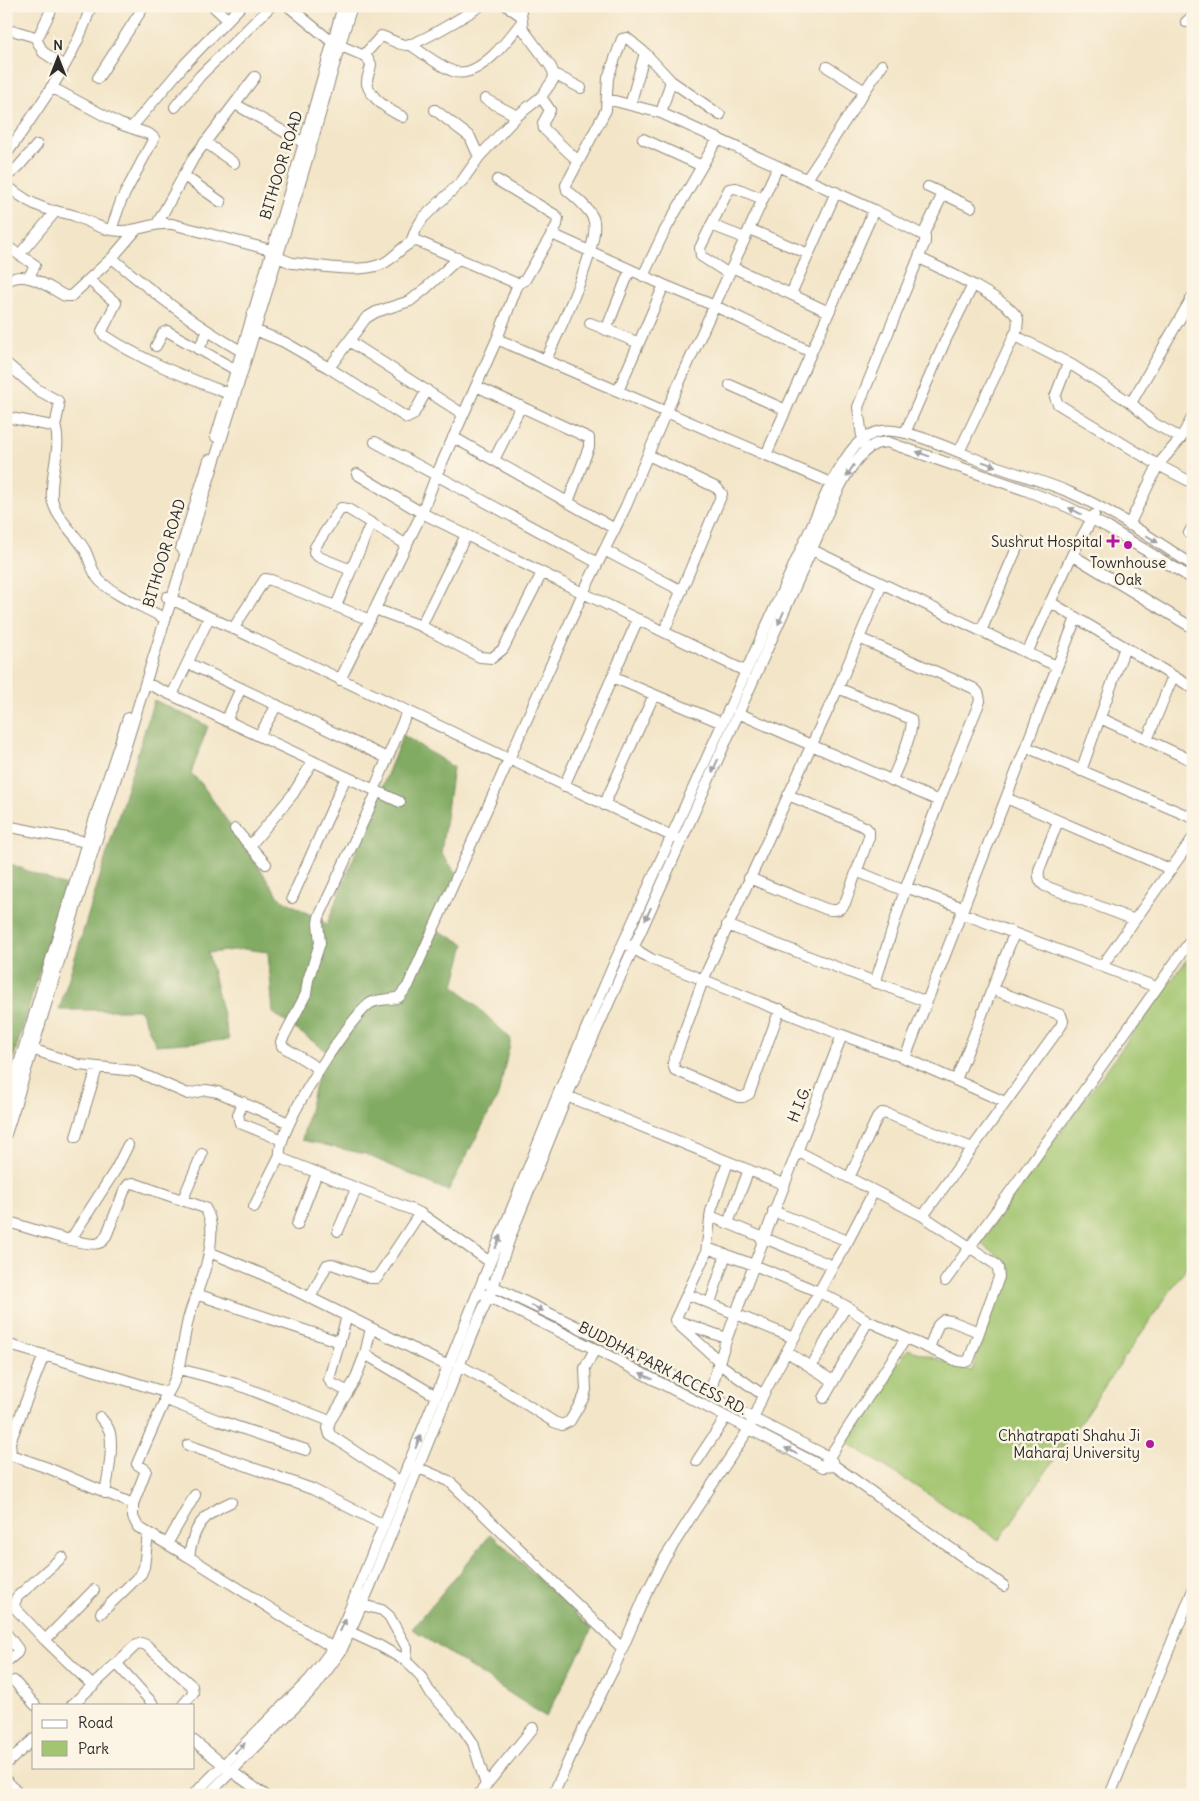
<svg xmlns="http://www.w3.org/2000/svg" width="1199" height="1801" font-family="Delius,sans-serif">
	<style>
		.green { fill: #a2c56f; stroke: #66784d }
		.forest { fill: #81aa62; stroke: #566a46 }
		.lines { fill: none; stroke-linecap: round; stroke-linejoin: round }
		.minor-casing { stroke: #8f887a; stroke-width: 12 }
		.minor { stroke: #fff; stroke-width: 10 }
		.oneway { fill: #a0a0a0 }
		.poi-dot { fill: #b5179e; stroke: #fcf5e5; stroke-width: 2 }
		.labels { text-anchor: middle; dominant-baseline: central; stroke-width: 5; stroke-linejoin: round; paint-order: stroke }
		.street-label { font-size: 15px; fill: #2b2b2b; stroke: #fcf5e5 }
		.poi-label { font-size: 15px; fill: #2b2b2b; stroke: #fcf5e5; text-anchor: end }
	</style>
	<rect width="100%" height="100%" fill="#fcf5e5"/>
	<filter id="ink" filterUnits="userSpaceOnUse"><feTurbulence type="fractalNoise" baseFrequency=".02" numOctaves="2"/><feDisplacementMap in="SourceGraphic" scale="10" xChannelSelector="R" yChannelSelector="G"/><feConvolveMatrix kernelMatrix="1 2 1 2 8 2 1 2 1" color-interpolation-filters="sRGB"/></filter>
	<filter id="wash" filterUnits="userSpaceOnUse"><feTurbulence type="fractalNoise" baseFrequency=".0096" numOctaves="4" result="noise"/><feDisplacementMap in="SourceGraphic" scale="20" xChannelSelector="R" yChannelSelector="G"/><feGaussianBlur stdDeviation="1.12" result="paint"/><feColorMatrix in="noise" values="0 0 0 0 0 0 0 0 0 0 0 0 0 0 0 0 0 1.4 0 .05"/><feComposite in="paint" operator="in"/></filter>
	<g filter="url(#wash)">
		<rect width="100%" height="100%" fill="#f3e5c8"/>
		<path class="green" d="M1193,951V1258L999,1540L844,1440L908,1349L972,1371L1008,1263L980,1243Z"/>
		<path class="forest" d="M154,700L208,726L191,773L201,783L280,898L327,924L403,735L453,767L441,853L457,874L435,929L465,944L454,985L511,1039L498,1096L448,1191L365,1154L302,1140L318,1072L328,1052L273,1013L268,952L244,949L208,953L229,1040L156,1045L140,1010H59Z
			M6,862L65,886L6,1083Z
			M491,1534L592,1629L546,1717L412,1629Z"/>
	</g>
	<g filter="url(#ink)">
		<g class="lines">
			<g class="minor-casing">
				<path id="minor" d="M213,6L227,19
					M288,6L332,42L362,55L365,54L381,36C389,38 398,45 407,45C419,44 468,14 480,6
					M507,6L520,15
					M1186,22L1193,16
					M15,31L35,37L43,52L64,66
					M37,39L53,6
					M409,44C422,52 441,68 456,72C480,77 508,40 521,23
					M365,54L371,64C371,70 366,77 367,84C371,99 390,111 403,117
					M827,67L865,91
					M554,74L581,88
					M98,78L144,6
					M51,87L120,124L149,134L154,138L121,201L111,230
					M541,97L550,110L543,123L544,129L578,161
					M485,99L517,116
					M607,99L661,113L874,210L925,236V242L858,407L863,444
					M235,104L304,143
					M630,105L645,53
					M175,107L200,76L271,6
					M435,110L470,137L479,157
					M661,113L671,81
					M131,128L185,64L241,6
					M643,139L702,166
					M205,142L234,163
					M6,155C38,108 74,61 91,6
					M183,175L221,202
					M6,177L18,167L37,145
					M807,179L882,65
					M497,180L555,215L558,219L557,225L525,280L518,284
					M6,185C19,196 33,205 49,210C58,212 67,213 75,216C91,222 105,232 123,231C140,230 155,222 172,224L271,250L282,259L292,263C317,265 358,274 382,264C395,259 405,241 417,241L518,284L497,339L436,476L422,513L340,680
					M928,187L971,207
					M157,224L194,157L255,77
					M711,225L745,238
					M749,229L809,254
					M552,234L664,285L715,306L811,352
					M923,235L943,194
					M411,242L416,229L423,218L462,181L479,157L517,116L541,97L553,80L554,74L551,67L523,29L520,6
					M6,246L35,265L29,277
					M19,255L56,211
					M112,258C153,293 195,325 241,351
					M919,258C940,268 1010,300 1018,319L1017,330L959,452
					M732,267L829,312
					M729,274L701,256L700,248L729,189L736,188L763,199
					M643,276L664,232L718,138
					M89,280L116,303L102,331L104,335C143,361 186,377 229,394
					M6,282C25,268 48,287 65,296H71L112,258L136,230
					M791,294L836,192
					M590,323L639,343
					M255,330L284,342L329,368L407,418L413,415L427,390
					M606,330L630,270
					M1014,335L1072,365L1131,403L1153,423L1181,438
					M497,339L831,483
					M349,341L463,414
					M156,346L163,333L167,331L236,370
					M198,349L208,332
					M546,360C557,334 603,242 593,218C588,207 576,198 567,190L566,185L606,110L608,78L622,39L627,38L645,53L671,81L720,115
					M6,363L38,390L58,401L59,407L55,427
					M1068,363L1055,397L1058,404L1158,465L1193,483
					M329,368L366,318L376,312L410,301L425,289L459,258
					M730,385L786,410
					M476,386L589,438V447L568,502
					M618,391L664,285
					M1131,403L1193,296
					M6,417L52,426L56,429C61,451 50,475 52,498C55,518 75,533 85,550C90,560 92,573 100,581C117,597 140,605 160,616
					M905,433L946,339L973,285
					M216,437L304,143L343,6
					M453,437L615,529
					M375,442L598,563
					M648,455L717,488L722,494L664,632
					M766,455L874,210
					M494,460L521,406
					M357,474L422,513L583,593L745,671
					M1129,525L1158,465L1181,438L1193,416
					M1189,533L1193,526
					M806,547L1027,653L1072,555L1094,515
					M181,549L209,460
					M604,550L682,591
					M1072,555L1193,628
					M351,570L319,557L314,553L315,547L341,508L348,509L407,545
					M167,597L678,839
					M1050,602L1193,688
					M336,606L371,523
					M375,609L421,626L480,657L492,658L503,649L542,573
					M421,626L466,535
					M233,629L265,579L271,580L370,620
					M981,631L1020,541
					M859,638L973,688C979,692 979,694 980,701L939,801L906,887L875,983
					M1027,653L1057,666
					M188,663L387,758
					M612,677L722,723
					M146,683L400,802
					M838,688L911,719C915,731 897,767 892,780
					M172,695L209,618
					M738,713L939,801
					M1100,718L1193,761
					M226,721L241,688
					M259,736L277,705
					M1147,740L1173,676
					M1026,747L1193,818
					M1081,771L1125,647
					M564,786L638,619
					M374,790L407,712
					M1006,798L1170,869
					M604,805L654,695
					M1058,821L1039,870C1038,877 1039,882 1045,886L1135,920
					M6,826L87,842
					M235,829L266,864
					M250,846L293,794L313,761
					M856,871L905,891
					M749,878L826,909C835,911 840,911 845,903L869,837V831L865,827L788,795
					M906,887L963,908
					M292,898L346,777
					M961,913L1156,987
					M727,925L927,1002
					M628,945L651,959L842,1035L905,1058L1005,1102
					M1102,966L1193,838
					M780,1009L749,1094L743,1097H738L675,1070L673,1063L703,980L838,688L882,584
					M32,1049L79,1065L135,1071L188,1094L206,1090L218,1092L289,1123
					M905,1058L1076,618
					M319,1069L282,1046L281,1042L306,994L308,980L320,943L318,923L319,917L377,792
					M956,1080L1014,934
					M562,1094L783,1184
					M243,1102L238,1115L240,1123L282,1140
					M6,1106L87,842L128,718
					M6,1134C37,1038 64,941 95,845C164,624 233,404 300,183C318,124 333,65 352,6
					M76,1137L97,1068
					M849,1178L877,1118L882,1113L888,1114L972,1148
					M183,1199L202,1154
					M254,1207L280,1155
					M773,1211L848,1241
					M710,1216L833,1266
					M923,1216L1061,1026L1063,1021L1061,1015L992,989
					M6,1221C22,1226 87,1248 99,1243C103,1242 105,1238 107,1234L125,1189L129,1184L133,1183L205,1208C210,1216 212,1228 211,1238C210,1263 196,1292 189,1316C182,1342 182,1371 168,1393
					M728,1223L749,1170
					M297,1225L317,1173
					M338,1231L356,1189
					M71,1239L116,1169L128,1145
					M707,1248L754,1265L819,1292L846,1306L868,1321L957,1361L965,1362L969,1360L999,1277L998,1268L995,1264L923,1216L797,1151
					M209,1252L260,1273L448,1366
					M490,1262L420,1213L285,1160L280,1155C276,1130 348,1020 369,1004C377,998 389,1001 399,997L408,986L583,593L626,506L666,412L778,166
					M945,1281L1083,1092L1193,937
					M488,1284L605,1340L754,1419L829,1457L835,1466L1004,1586
					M196,1294L340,1342
					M483,1294L595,1349L823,1467L835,1466
					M687,1294L794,1338
					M310,1298L327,1265L332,1264L370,1278H377L420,1213
					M710,1303L726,1254
					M347,1316L329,1379L331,1383L347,1391
					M678,1321L726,1338
					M6,1344L44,1355L10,1442L11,1455L48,1468L133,1504
					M929,1348L938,1325L944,1320L951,1321L979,1332
					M787,1352L833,1381
					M365,1354L436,1396
					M44,1355L168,1393L137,1464L146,1470L133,1504V1517L138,1527L189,1557L333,1648
					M719,1361L677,1323L675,1320L706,1253L711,1211L728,1162
					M718,1363L763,1395
					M459,1365L499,1387L554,1422L562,1425L570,1421L584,1397L586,1390L585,1368L595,1349
					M811,1367L846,1306
					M179,1369L236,1384L330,1421L355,1380L365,1354L371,1328
					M710,1394C721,1350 738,1308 754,1265C783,1188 812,1112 842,1035
					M824,1398L868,1321
					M164,1399L220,1421L306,1450
					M100,1417C103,1421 107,1425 109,1430C114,1443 108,1478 105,1493
					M330,1421L328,1428L330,1435L401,1482
					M188,1445L312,1489L384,1525
					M697,1461L726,1417
					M826,1462L906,1338
					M412,1465L449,1481L622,1648
					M167,1544L195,1495
					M62,1557L17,1597L14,1605L15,1608L45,1640L93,1686
					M189,1557C193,1527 203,1514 231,1502
					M362,1605L382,1610L389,1616L407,1648L406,1661
					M101,1613L141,1574L144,1567L148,1534
					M350,1632L380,1646L406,1661L420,1675L429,1691L462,1727L473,1743L486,1785
					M6,1633L18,1649L17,1653L6,1662
					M45,1640L94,1590
					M117,1664L154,1705
					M14,1681L35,1705
					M72,1705L135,1646L141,1643L146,1645L192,1686L193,1693L183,1705
					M194,1741L231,1771L265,1795
					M6,1764L34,1739
					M6,1780L20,1795
					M193,1795L310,1679L333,1648L349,1611L559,1092L616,959L831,483C843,463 855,435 882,431C905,427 953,450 976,459C1006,471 1038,479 1069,492C1111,510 1154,540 1193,565
					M208,1795L315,1687L341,1651L369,1589L474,1329L493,1287L511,1235L567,1096L812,549C825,521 845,462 872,446C876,443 881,443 887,442L1025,490L1068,507L1107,527L1193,579
					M478,1795L533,1728
					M553,1795L578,1740L614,1668L645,1596L663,1561L694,1512L749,1429L763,1395L833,1266L848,1241L874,1191
					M1110,1795L1193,1590"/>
			</g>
			<use href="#minor" class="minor"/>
		</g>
		<defs><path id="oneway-solid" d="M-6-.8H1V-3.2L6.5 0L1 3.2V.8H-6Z" transform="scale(1.25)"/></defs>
		<g class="oneway">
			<use href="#oneway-solid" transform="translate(923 454) rotate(-160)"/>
			<use href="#oneway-solid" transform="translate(989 464) rotate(19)"/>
			<use href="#oneway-solid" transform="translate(850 471) rotate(122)"/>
			<use href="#oneway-solid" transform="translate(1075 511) rotate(-153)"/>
			<use href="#oneway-solid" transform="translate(1152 539) rotate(32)"/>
			<use href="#oneway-solid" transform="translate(781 618) rotate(114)"/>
			<use href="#oneway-solid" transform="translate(715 766) rotate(114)"/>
			<use href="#oneway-solid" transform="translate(648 914) rotate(114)"/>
			<use href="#oneway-solid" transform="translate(498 1242) rotate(-68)"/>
			<use href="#oneway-solid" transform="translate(537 1308) rotate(25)"/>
			<use href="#oneway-solid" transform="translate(646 1376) rotate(-153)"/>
			<use href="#oneway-solid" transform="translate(418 1442) rotate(-68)"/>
			<use href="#oneway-solid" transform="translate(791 1451) rotate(-153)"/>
			<use href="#oneway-solid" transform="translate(343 1625) rotate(-66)"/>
			<use href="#oneway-solid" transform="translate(240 1748) rotate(-45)"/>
		</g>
	</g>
	<g class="poi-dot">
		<path d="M1110.5 533.5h5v5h5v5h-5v5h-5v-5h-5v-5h5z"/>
		<circle cx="1128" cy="545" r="5"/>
		<circle cx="1150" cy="1444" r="5"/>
	</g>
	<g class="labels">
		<g class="street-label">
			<text transform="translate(281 165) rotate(-73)">BITHOOR ROAD</text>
			<text transform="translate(164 553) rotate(-73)">BITHOOR ROAD</text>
			<text transform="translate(799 1104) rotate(-68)">H I.G.</text>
			<text transform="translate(663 1368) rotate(27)">BUDDHA PARK ACCESS RD.</text>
		</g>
		<g class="poi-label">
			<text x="1102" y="541">Sushrut Hospital</text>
			<text x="1128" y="562" text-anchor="middle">Townhouse<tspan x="1128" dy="17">Oak</tspan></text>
			<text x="1140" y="1435">Chhatrapati Shahu Ji<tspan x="1140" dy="17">Maharaj University</tspan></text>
		</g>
	</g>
	<rect width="1199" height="1801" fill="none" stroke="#fcf5e5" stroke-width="25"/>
	<rect x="32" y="1704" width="162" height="65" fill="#fcf5e5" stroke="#a8a49b"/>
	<rect x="42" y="1720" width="25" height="8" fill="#ffffff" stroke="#a8a49b"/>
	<text x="78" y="1728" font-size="15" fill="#2b2b2b">Road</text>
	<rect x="42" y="1741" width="25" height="15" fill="#a2c56f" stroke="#a8a49b"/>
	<text x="78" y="1754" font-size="15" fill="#2b2b2b">Park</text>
	<g transform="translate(58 58)" stroke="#fcf5e5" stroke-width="4" paint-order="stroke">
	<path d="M0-4L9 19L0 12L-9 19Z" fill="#2b2b2b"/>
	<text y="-8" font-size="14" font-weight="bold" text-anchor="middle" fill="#2b2b2b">N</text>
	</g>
</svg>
